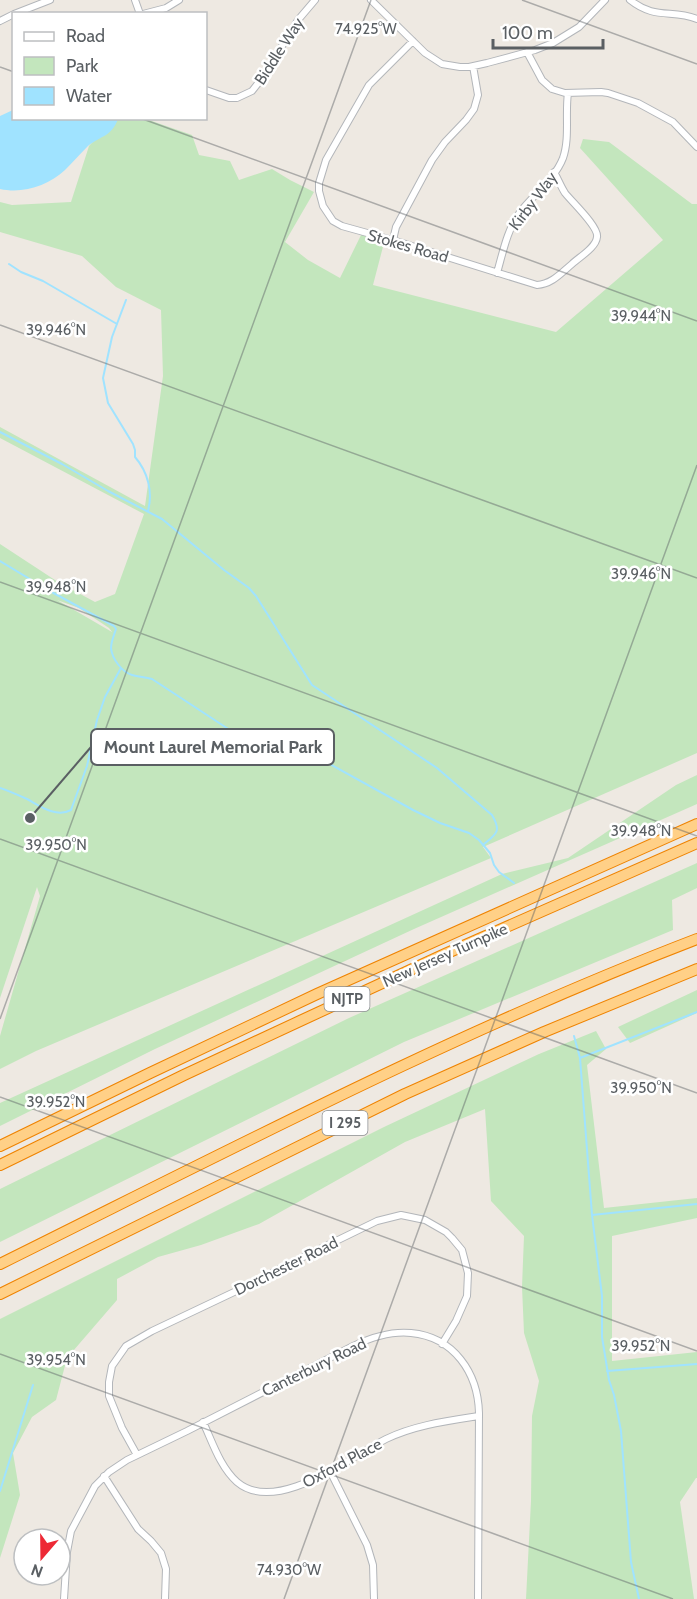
<svg xmlns="http://www.w3.org/2000/svg" width="697" height="1599" font-family="Cabin,sans-serif">
	<style>
		.green { fill: #c3e6bd; fill-rule: evenodd }
		.water { fill: #a0e3ff }
		.lines { fill: none; stroke-linecap: round; stroke-linejoin: round }
		.stream { stroke: #a0e3ff; stroke-width: 2 }
		.street-casing { stroke: #b3b6ba; stroke-width: 8 }
		.highway-casing { stroke: #ef8300; stroke-width: 12 }
		.street { stroke: #fff; stroke-width: 6 }
		.highway { stroke: #ffd087; stroke-width: 10 }
		.ticks { fill: none; stroke: #5a5f63; stroke-width: 1.5; stroke-opacity: 0.45 }
		.labels { text-anchor: middle; dominant-baseline: central; stroke-width: 5; stroke-linejoin: round; paint-order: stroke }
		.shield { fill: #fff; stroke: #8c8f92; stroke-width: 1.5 }
		.shield-label { font-size: 15px; font-weight: bold; fill: #5a5f63 }
		.street-label { font-size: 16px; fill: #5a5f63; stroke: #fff }
		.ticks-label { font-size: 15px; text-anchor: middle; fill: #5a5f63; stroke: #fff; stroke-width: 5; stroke-linejoin: round; paint-order: stroke }
		.leader { fill: none; stroke: #5a5f63; stroke-width: 2 }
		.callout-dot { fill: #5a5f63; stroke: #fff; stroke-width: 2 }
		.callout { fill: #fff; stroke: #5a5f63; stroke-width: 2 }
		.callout-label { font-size: 18px; text-anchor: middle; font-weight: bold; fill: #5a5f63 }
	</style>
	<rect width="100%" height="100%" fill="#eee9e2"/>
	<path class="green" d="M114,119H146L192,135L199,155L230,161L239,180L272,169L290,180L314,192L285,242L308,260L340,278L362,233L385,239L373,285L556,332L663,240L580,148L583,139L609,142L692,204H697V753L483,847L491,858L36,1051L0,1069V1036L40,896L37,887L0,998V544L58,582L95,602L115,594L144,514L0,438V427L145,506L163,376L161,310L116,287L82,256L0,232V202L12,205L71,202L89,146ZM57,600L79,608L109,628L112,632Z
		M697,775V804L414,929L155,1049L0,1126V1103L502,874L568,858L676,785Z
		M697,863V888L672,900L673,930L404,1042L0,1242V1189L349,1018Z
		M697,990V1013L630,1043L618,1027Z
		M596,1031L606,1049L587,1065L604,1208L697,1198V1218L612,1236V1361L697,1352V1478H696L680,1502L694,1599H526L531,1501L532,1416L539,1381L524,1333L522,1287L524,1236L491,1201L485,1109L405,1142L259,1224L201,1245L158,1257L117,1279V1300L67,1358L56,1400L32,1417L13,1453L20,1495L0,1558V1319L384,1127L539,1054Z"/>
	<path class="water" d="M13,110L14,118L118,119C111,137 102,135 88,146C80,154 73,162 65,170C48,186 23,194 0,189V116Z"/>
	<g class="lines">
		<path class="stream" d="M9,264L21,272L43,281L117,324
			M126,300L112,337L103,378L108,403L133,444L135,450V457C148,472 153,492 148,511
			M0,432L62,464L108,491L162,519L224,570L249,588L256,596L312,685L437,768L492,815C502,832 496,834 483,845
			M0,561L48,590L114,626L116,629C114,635 111,642 111,648C112,659 122,672 132,675C139,677 145,677 152,679L262,751H267L273,737L275,735L279,736L413,810L440,823L469,833L479,840L490,853L494,865L499,872L514,883
			M0,788C9,791 18,795 27,799C40,806 56,818 71,810L87,766L97,720L105,697L121,668
			M574,1036L580,1058L592,1215L602,1296V1337L609,1380L614,1395L621,1431L631,1562L639,1599
			M580,1058L697,1012
			M592,1215L697,1204
			M607,1371L697,1364
			M0,1491L33,1385"/>
		<g class="street-casing">
			<path id="street" d="M135,0L140,14
				M371,0L425,53L442,64L460,67H469L487,63L535,50L553,43L579,27L605,0
				M630,0C655,20 672,9 697,19
				M14,14L50,0
				M143,14L166,8L179,0
				M0,21L14,14
				M413,41L369,85L326,160L319,183V191L323,206L333,221L342,226L396,241L537,285C552,284 561,273 572,264C579,257 596,248 597,237C599,227 572,202 565,193C561,187 558,179 554,172
				M527,52L542,80L552,89L565,93L601,92L608,93L638,103L673,122L697,147
				M206,90L229,98H237L252,91L263,77L298,20L315,0
				M393,240L396,227L432,160L445,142L466,120L474,109L478,95L473,66
				M497,273C503,252 507,230 520,212C533,195 555,179 563,158C570,138 565,114 568,93
				M203,1422C212,1441 220,1467 237,1482C276,1515 349,1458 386,1439C415,1425 447,1421 479,1416
				M137,1455L122,1428L109,1396V1382L112,1366L126,1346L152,1331L251,1284L293,1262L377,1221L401,1215L425,1220L446,1232L452,1238L462,1250L468,1273L467,1296L456,1321L442,1344
				M330,1471L367,1545L373,1565L374,1599
				M104,1476L138,1529L151,1541L161,1553L166,1569L165,1599
				M64,1599L67,1552L71,1531L95,1486L109,1472L127,1460L187,1431L353,1346C370,1338 392,1331 411,1333C454,1337 478,1373 479,1413L478,1599"/>
		</g>
		<g class="highway-casing">
			<path id="highway" d="M0,1146L150,1073L317,994L697,824
				M0,1165L184,1075L300,1021L445,954L697,843
				M0,1264C230,1150 457,1031 697,939
				M0,1294L405,1094L544,1032L697,969"/>
		</g>
		<use href="#street" class="street"/>
		<use href="#highway" class="highway"/>
	</g>
	<path class="ticks" d="M522,0L697,64M0,67L14,72M140,118L697,321M0,325L697,578M0,582L697,836M0,839L697,1093M0,1019L371,0M0,1097L697,1351M0,1354L673,1599M284,1599L697,465"/>
	<g class="labels">
		<g class="shield">
			<rect x="324.5" y="987" width="45" height="24" rx="4.5"/>
			<rect x="322.5" y="1111" width="45" height="24" rx="4.5"/>
		</g>
		<g class="shield-label">
			<text x="347" y="999">NJTP</text>
			<text x="345" y="1123">I 295</text>
		</g>
		<g class="street-label">
			<text transform="translate(279 51) rotate(-57)">Biddle Way</text>
			<text transform="translate(533 201) rotate(-53)">Kirby Way</text>
			<text transform="translate(408 246) rotate(16)">Stokes Road</text>
			<text transform="translate(445 955) rotate(-24)">New Jersey Turnpike</text>
			<text transform="translate(286 1266) rotate(-26)">Dorchester Road</text>
			<text transform="translate(314 1367) rotate(-26)">Canterbury Road</text>
			<text transform="translate(342 1463) rotate(-28)">Oxford Place</text>
		</g>
	</g>
	<g class="ticks-label">
		<text x="366" y="34">74.925°W</text>
		<text x="641" y="321">39.944°N</text>
		<text x="56" y="335">39.946°N</text>
		<text x="641" y="579">39.946°N</text>
		<text x="56" y="592">39.948°N</text>
		<text x="641" y="836">39.948°N</text>
		<text x="56" y="850">39.950°N</text>
		<text x="641" y="1093">39.950°N</text>
		<text x="56" y="1107">39.952°N</text>
		<text x="641" y="1351">39.952°N</text>
		<text x="56" y="1365">39.954°N</text>
		<text x="289" y="1575">74.930°W</text>
	</g>
	<path class="leader" d="M30 818L91 747"/>
	<circle class="callout-dot" cx="30" cy="818" r="6"/>
	<rect class="callout" x="91" y="729" width="243" height="36" rx="6"/>
	<g class="callout-label">
		<text x="213" y="753">Mount Laurel Memorial Park</text>
	</g>
	<rect x="12" y="12" width="195" height="108" fill="#ffffff" stroke="#bdbfc1" stroke-width="1.5"/>
	<rect x="24" y="32" width="30" height="9" fill="#ffffff" stroke="#bdbfc1" stroke-width="1.5"/>
	<text x="66" y="42" font-size="18" fill="#5a5f63">Road</text>
	<rect x="24" y="57" width="30" height="18" fill="#c3e6bd" stroke="#bdbfc1" stroke-width="1.5"/>
	<text x="66" y="72" font-size="18" fill="#5a5f63">Park</text>
	<rect x="24" y="87" width="30" height="18" fill="#a0e3ff" stroke="#bdbfc1" stroke-width="1.5"/>
	<text x="66" y="102" font-size="18" fill="#5a5f63">Water</text>
	<g transform="translate(42 1557) rotate(200)"><circle r="28" fill="#ffffff" stroke="#bdbfc1" stroke-width="1.5"/>
	<path d="M0-4.5L10 22L0 15L-10 22Z" fill="#ed2935"/>
	<text y="-9" font-size="16" font-weight="bold" text-anchor="middle" fill="#5a5f63">N</text>
	</g>
	<path d="M493 39v9h110v-9" fill="none" stroke="#5a5f63" stroke-width="3"/>
	<text x="502" y="39" font-size="18" fill="#5a5f63" stroke="#ffffff" stroke-width="4.5" paint-order="stroke">100 m</text>
</svg>
